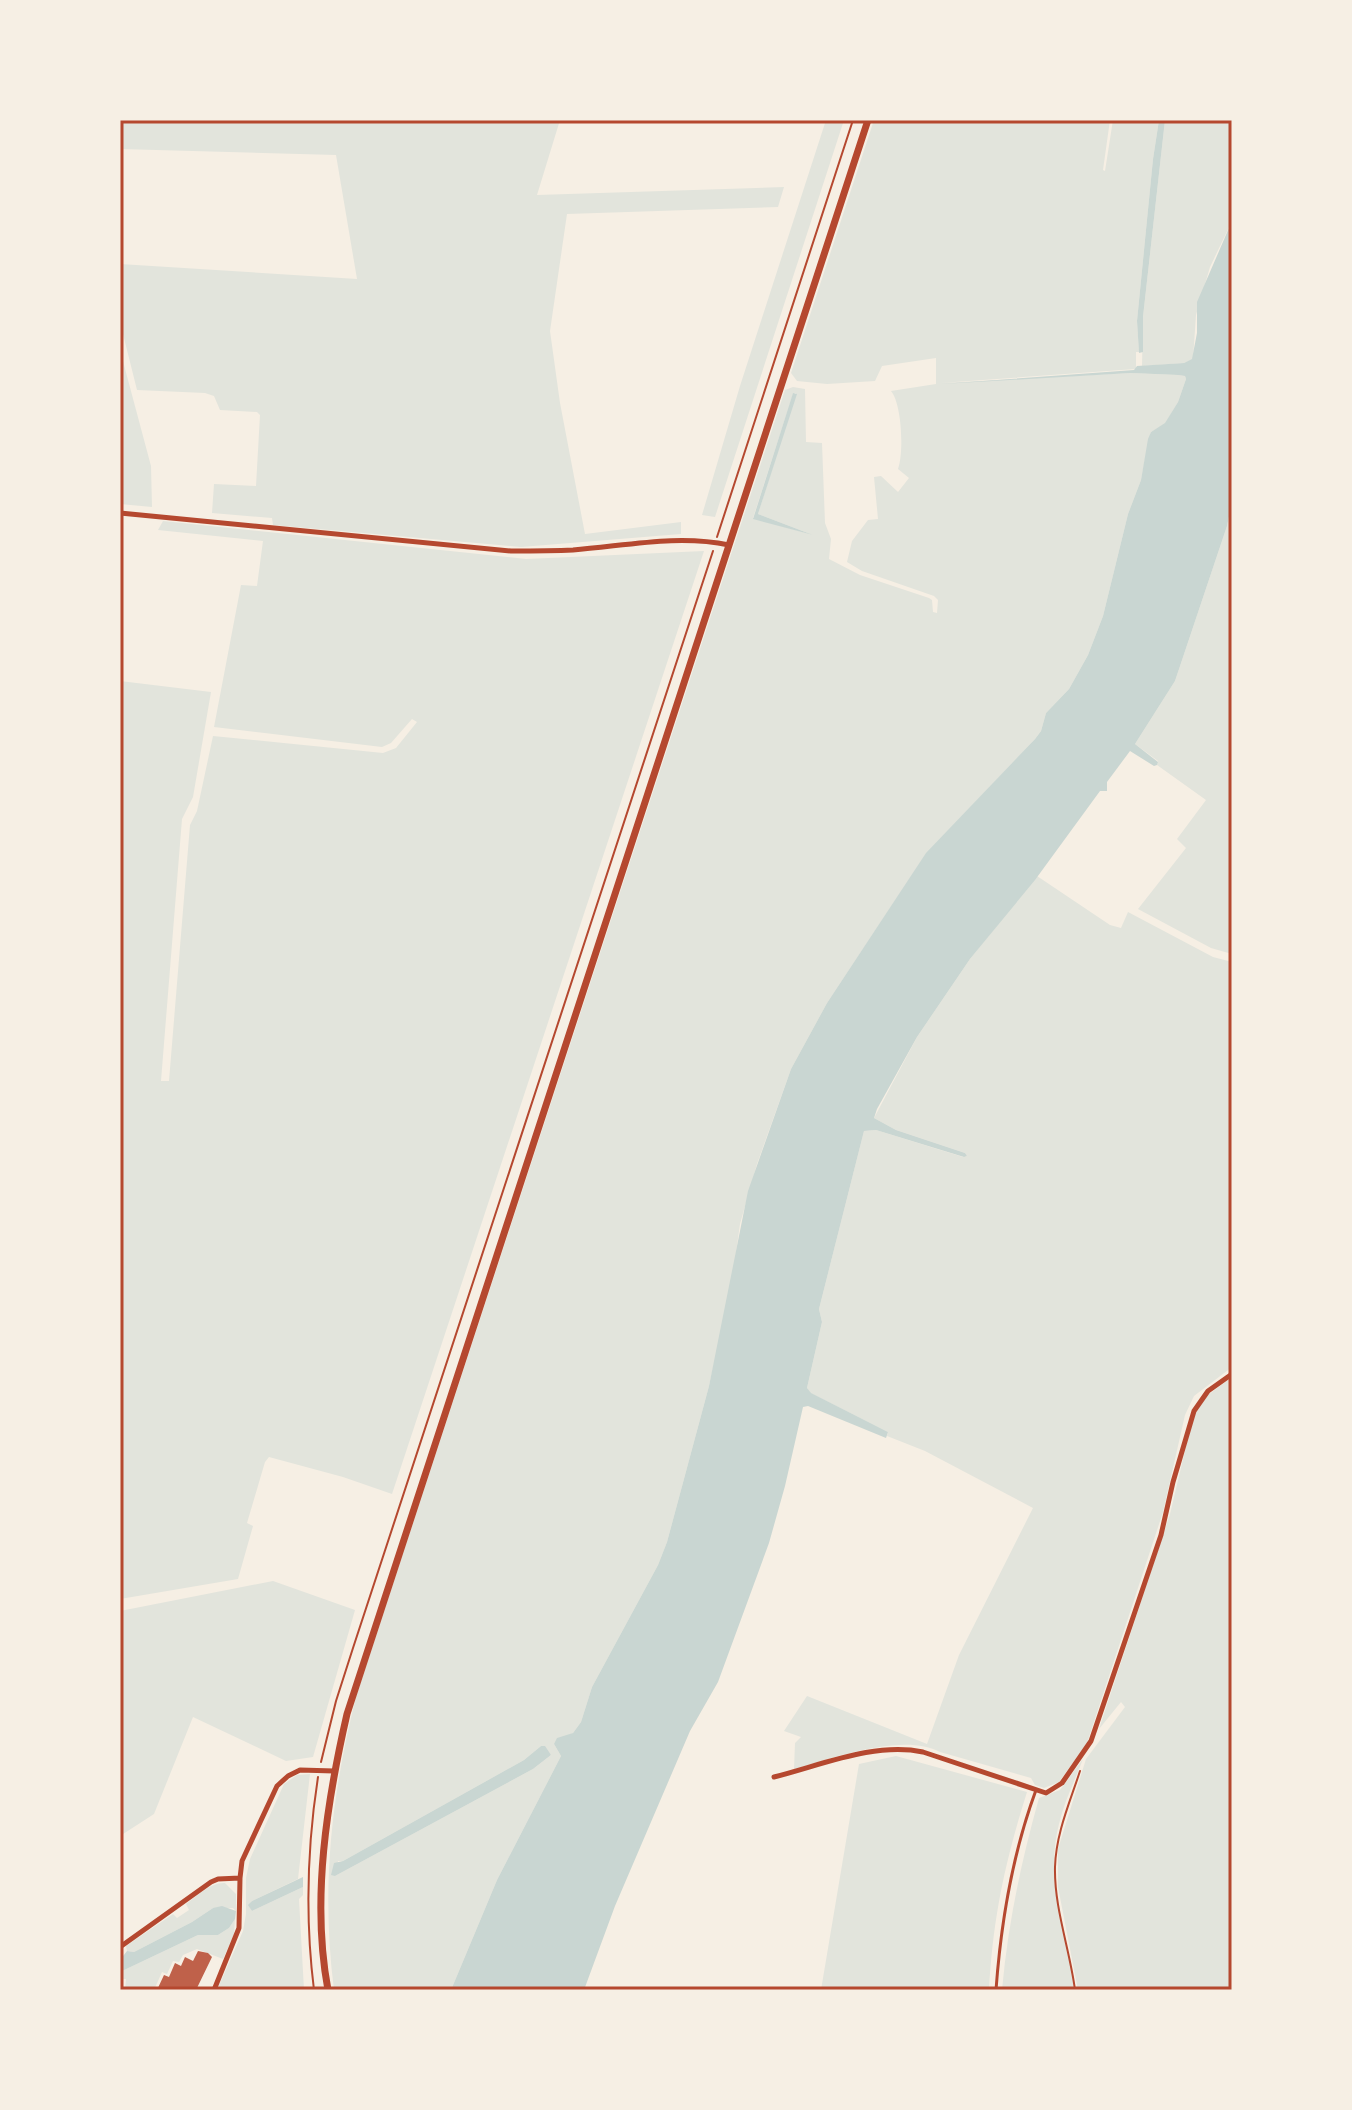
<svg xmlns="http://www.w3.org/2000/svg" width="1352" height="2110" font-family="Karla,sans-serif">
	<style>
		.green { fill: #e2e4dc; fill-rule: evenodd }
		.water { fill: #c9d6d2 }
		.building { fill: #bf614a }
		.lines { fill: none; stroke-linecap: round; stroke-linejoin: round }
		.path { stroke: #b5482f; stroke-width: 2 }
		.service { stroke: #b5482f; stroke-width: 3 }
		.minor { stroke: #b5482f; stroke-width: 5 }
		.secondary { stroke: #b5482f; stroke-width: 7 }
		.neatline { fill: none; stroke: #b5482f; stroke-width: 3 }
	</style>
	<rect width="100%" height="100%" fill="#f6efe4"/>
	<path class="green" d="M120,120H560L537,195L784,187L778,207L567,214L550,331L560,403L585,534L681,522V534L521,547L273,525L272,518L212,513L214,484L256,486L260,415L257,412L220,410L214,396L205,393L137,390L120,322V264L357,279L336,155L120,149Z
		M826,120H844L715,517L702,515L740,386Z
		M874,120H1110L1103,170L1105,171L1113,120H1159L1153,159L1137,321L1139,352H1136V369L941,383L1131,373L1178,375L1185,376L1186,379L1178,402L1165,424L1151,432L1149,439L1141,480L1128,514L1103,616L1088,655L1069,689L1046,713L1041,731L1035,739L926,854L827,1003L791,1069L757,1164L740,1224L732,1282L709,1386L667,1542L658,1565L592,1687L581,1722L573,1733L554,1744L561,1756L497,1880L451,1990H334C321,1888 331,1797 356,1697L785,390L793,387L805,389L806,442L822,443L825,523L831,539L829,559L860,575L929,598L932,600L933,612L937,613L938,600L934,596L862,571L847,562L852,541L868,520L878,519L874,477L881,476L898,492L909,478L898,469C904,453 902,404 891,391L936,384V358L882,366L875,381L827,384L797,381L791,373ZM796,393L758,514L813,535L753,518L793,394ZM541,1746L551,1755L533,1769L335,1876L338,1861H343L524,1760Z
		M1165,120H1232V221L1210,267L1196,315L1193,359L1184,363L1142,366L1143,317Z
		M120,350L151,466L152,507L120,504Z
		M1232,502V954L1211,948L1138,909L1186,848L1177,839L1206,800L1157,765L1158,761L1135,744L1175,681L1227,526Z
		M163,521L526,559L704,551L392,1494L343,1477L269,1457L265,1462L247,1523L253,1526L238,1579L120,1599V681L211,692L193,797L182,819L161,1081H169L190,825L197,811L213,736L383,753L396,748L417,722L412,719L391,743L382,747L214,727L241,585L257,586L263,541L158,530Z
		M1037,876L1110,925L1121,928L1128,912L1213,957L1232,962V1367L1194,1396L1185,1415L1163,1512L1087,1743L1059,1782L1044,1788L1035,1785L1031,1778L940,1752C904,1732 833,1758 794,1769L795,1743L801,1737L784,1731L807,1696L927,1744L959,1655L1033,1508L925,1451L887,1436L888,1432L810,1393L807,1388L822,1322L819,1309L864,1131L876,1130L963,1157L967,1156L965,1153L896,1130L874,1118L917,1037L970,959Z
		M1232,1377V1990H1078L1058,1887V1849L1086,1759L1125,1707L1121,1702L1099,1729L1170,1514L1193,1417L1200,1401Z
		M273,1581L355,1610L313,1757L286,1761L193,1717L154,1814L120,1836V1611Z
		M896,1756L1027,1792C1005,1862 993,1917 989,1990H821L859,1764Z
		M1083,1759C1075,1780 1064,1802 1059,1824C1044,1880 1068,1935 1074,1990H1002C1008,1924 1021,1862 1039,1798L1060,1790Z
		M310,1774L298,1879L252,1901L249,1905L252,1911L303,1887V1895L299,1899L304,1990H217L243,1931L246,1914V1878L250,1859L284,1784L297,1775Z
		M225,1883L236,1894V1911L233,1908H213L192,1922L134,1952L127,1951L126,1946L173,1914L177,1918L189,1910L186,1904C197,1896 211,1882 225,1883Z
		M235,1919L234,1934L223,1959L197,1949L183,1955L179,1962L173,1961L167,1974L162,1972L154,1990H125L126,1979H122L120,1990V1972L198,1935H218L229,1928Z"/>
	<path class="water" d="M1159,120H1165L1143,317V352L1139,353L1137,321L1153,159Z
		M1232,221V502L1227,526L1175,681L1135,744L1158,762L1157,765L1154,766L1130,751L1107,782V791H1100L1035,880L970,959L917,1037L877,1109L874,1118L896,1130L965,1153L967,1156L964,1157L876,1130L864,1131L819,1309L822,1322L807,1388L811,1393L888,1432L886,1438L808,1406L803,1407L785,1486L769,1543L718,1682L690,1731L615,1906L584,1990H451L497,1880L561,1756L554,1744L557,1738L573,1733L581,1722L592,1687L658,1565L667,1542L709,1386L748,1191L791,1069L827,1003L926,853L1035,739L1041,731L1046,713L1069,689L1088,655L1103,616L1128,514L1141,480L1148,439L1151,432L1165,423L1178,402L1186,379L1185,376L1178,375L1131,373L941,384L1134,370L1137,366L1184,363L1192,359L1197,333V302Z
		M793,393L797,394L758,514L813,535L753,519Z
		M541,1746H545L551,1755L533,1769L335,1876L331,1875L334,1863L343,1861L524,1760Z
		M303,1877V1887L252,1911L248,1905L252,1901Z
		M222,1906L236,1911L235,1919L229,1928L218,1935H198L120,1972V1960L127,1951L134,1952L192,1922L213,1908Z"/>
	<path class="building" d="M198,1951L208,1953L212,1957L196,1990H157L164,1975L169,1977L175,1963L181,1966L185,1957L193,1961Z"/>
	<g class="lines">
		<path class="path" d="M717,537L853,120
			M321,1762L336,1701L353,1648L713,551
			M314,1990C305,1918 307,1848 318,1777
			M1075,1990C1070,1950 1054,1908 1055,1867C1056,1833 1070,1802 1080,1771"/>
		<path class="service" d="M996,1990C1001,1921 1012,1855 1036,1790"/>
		<path class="minor" d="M120,513L511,551C531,551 552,551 573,550C625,546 677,534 729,545
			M774,1777C822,1765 874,1742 923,1752L1046,1793L1062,1783L1091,1741L1161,1535L1173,1482L1194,1411L1208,1391L1232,1374
			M120,1947L211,1882L218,1879L240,1878
			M214,1990L239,1928L240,1878L242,1861L277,1786L288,1776L300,1770L334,1771"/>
		<path class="secondary" d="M328,1990C311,1900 327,1801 347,1714L868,120"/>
	</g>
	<rect width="1352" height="2110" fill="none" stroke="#f6efe4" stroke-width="244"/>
	<rect x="122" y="122" width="1108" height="1866" class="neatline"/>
</svg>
